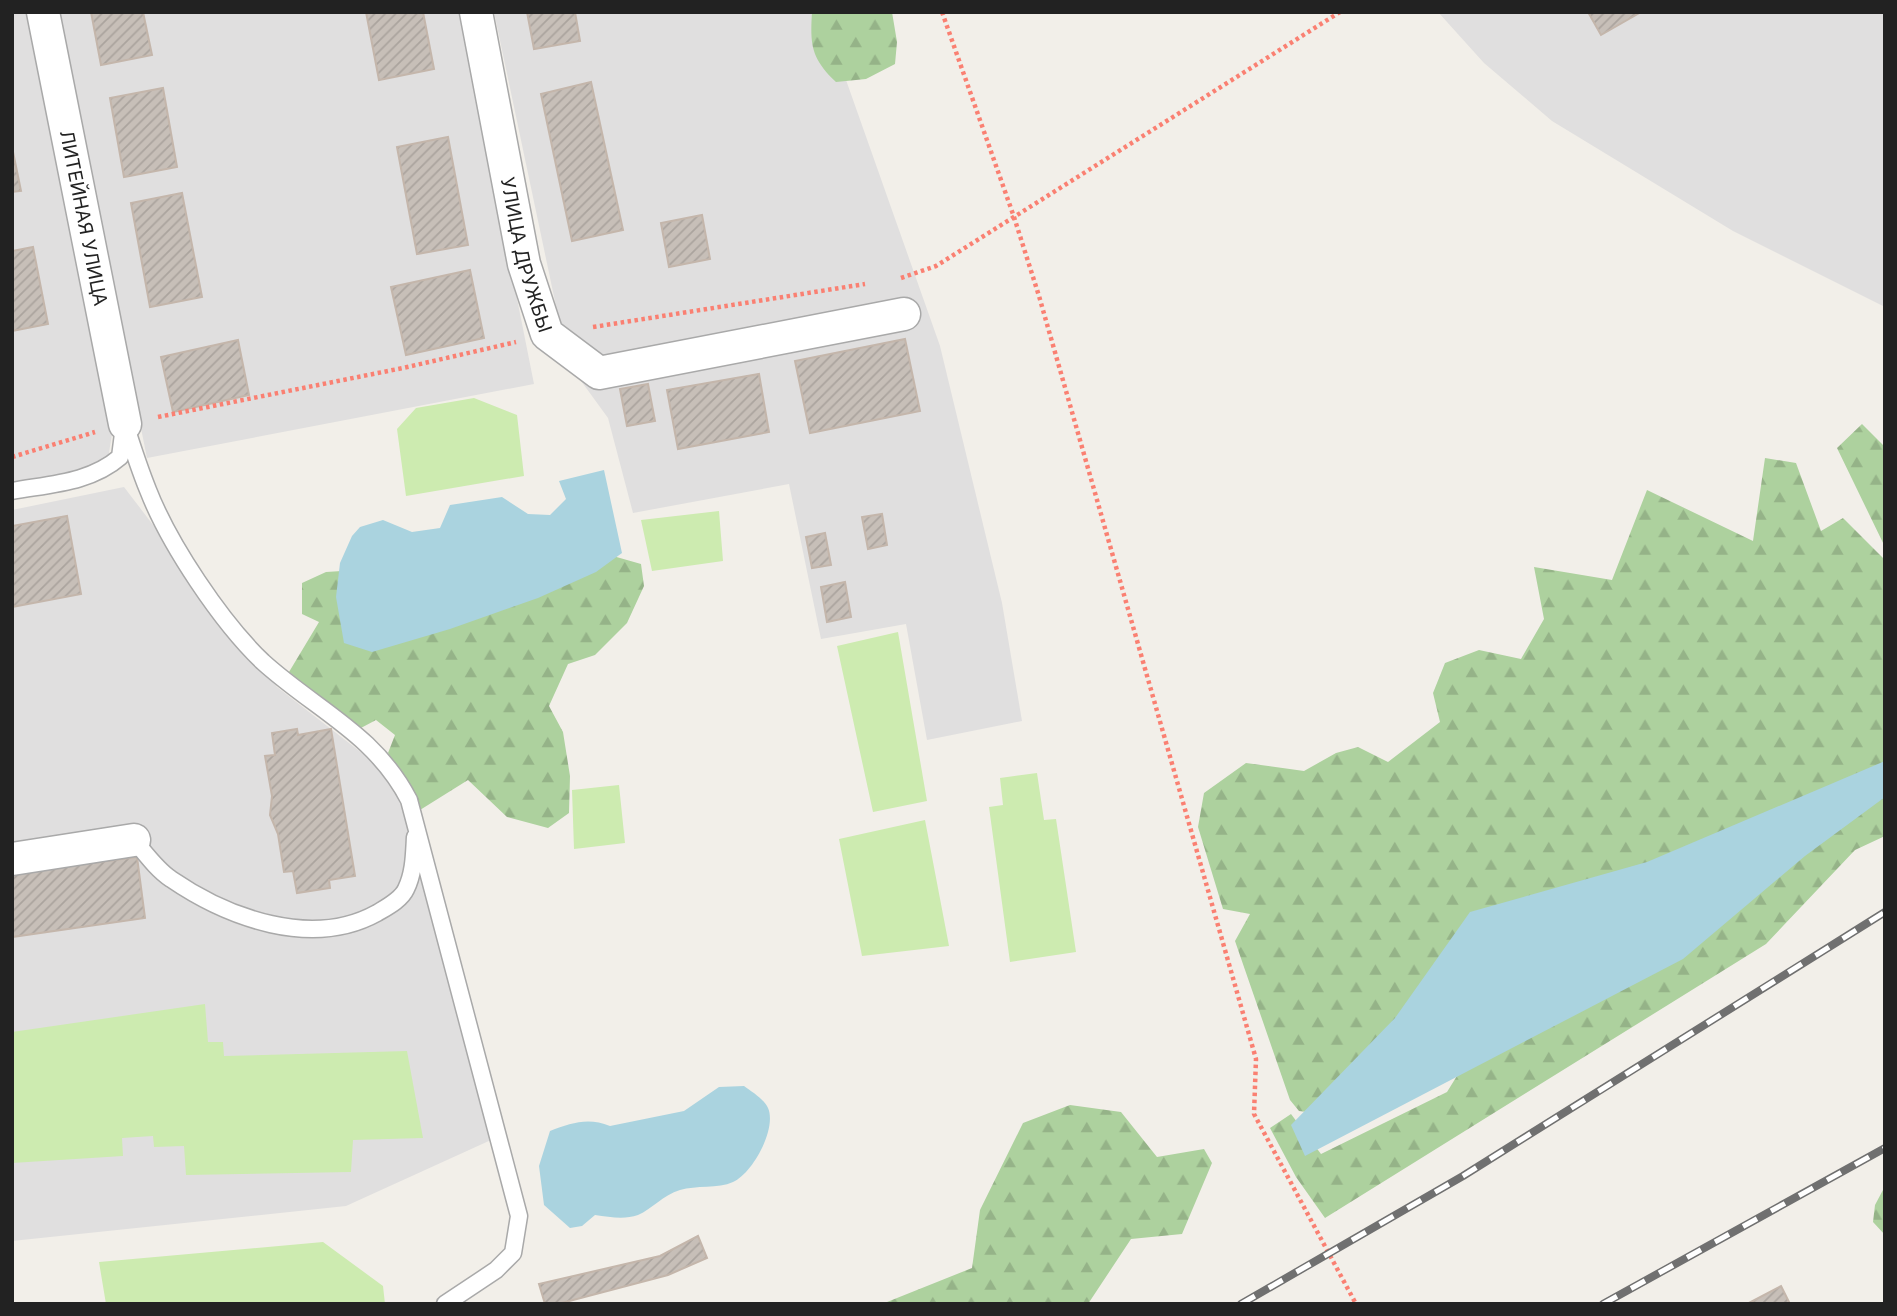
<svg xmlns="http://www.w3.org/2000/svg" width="1897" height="1316" font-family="Inter,sans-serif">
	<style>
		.residential { fill: #e0dfdf }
		.grass { fill: #cdebb0 }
		.forest { fill: url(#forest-firs) }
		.water { fill: #aad3df }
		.building { fill: url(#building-hatch); stroke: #c4b6ab; stroke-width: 2 }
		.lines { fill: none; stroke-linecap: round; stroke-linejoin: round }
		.lane-casing { stroke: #a9a9a9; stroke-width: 19 }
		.street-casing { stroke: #a9a9a9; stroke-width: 35 }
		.path { stroke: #fa8072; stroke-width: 4.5; stroke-dasharray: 3.5 3.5; stroke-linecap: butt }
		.lane { stroke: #fff; stroke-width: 16 }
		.street { stroke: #fff; stroke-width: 32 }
		.rail-casing { stroke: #707070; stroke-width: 8 }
		.rail { stroke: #fff; stroke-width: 5; stroke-dasharray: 16; stroke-linecap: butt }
		.labels { text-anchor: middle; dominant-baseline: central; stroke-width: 5; stroke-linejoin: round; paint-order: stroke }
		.street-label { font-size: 19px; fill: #222; stroke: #fff }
	</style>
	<defs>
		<pattern id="forest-firs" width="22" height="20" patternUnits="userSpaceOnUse" patternTransform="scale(1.75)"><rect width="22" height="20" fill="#add19e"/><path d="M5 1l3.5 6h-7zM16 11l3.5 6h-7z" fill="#95b388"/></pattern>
		<pattern id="building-hatch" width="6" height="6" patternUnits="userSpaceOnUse" patternTransform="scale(1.75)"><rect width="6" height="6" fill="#c7bfb8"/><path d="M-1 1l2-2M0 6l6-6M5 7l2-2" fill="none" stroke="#aba49e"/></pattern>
	</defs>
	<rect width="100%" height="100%" fill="#f2efe9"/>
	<path class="residential" d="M12,12H29L112,434L108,459L89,468L12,484Z
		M57,12H460L534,384L147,458Z
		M494,12H822L940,346L1002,603L1022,721L927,740L906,624L821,639L789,484L633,513L608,418L568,363Z
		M1438,12H1885V307L1733,231L1552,121L1484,63Z
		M124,487L277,687L367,757L385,777L397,794L404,815L491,1140L346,1206L12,1241V510Z"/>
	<path class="grass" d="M474,398L517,415L524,476L406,496L397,429L416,408Z
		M719,511L723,561L652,571L641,520Z
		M898,632L927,801L873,812L837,646Z
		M1037,773L1044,820L1056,819L1076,952L1010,962L989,807L1003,805L1000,778Z
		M619,785L625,843L574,849L572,790Z
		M925,820L949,946L862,956L839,839Z
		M205,1004L208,1042H223L224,1056L407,1051L423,1138L353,1140L351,1172L186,1175L184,1146L154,1147L153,1136L122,1138L123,1156L12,1163V1032Z
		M323,1242L383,1286L385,1304H106L99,1262Z"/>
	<path class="forest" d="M812,12H892L897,42L895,64L866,79L836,82C811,58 810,45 812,12Z
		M1862,424L1885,447V547L1837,448Z
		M1765,458L1796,463L1821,531L1843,518L1885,560V836L1855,850L1766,944L1325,1218L1296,1177L1270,1128L1291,1114L1321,1154L1447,1092L1486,1029L1314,1113L1299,1111L1290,1100L1235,941L1250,914L1223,909L1198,827L1204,793L1246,763L1304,771L1336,753L1358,747L1388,762L1440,722L1433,693L1445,663L1479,650L1521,659L1544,619L1534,567L1612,580L1647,490L1753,541Z
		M606,554L641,564L644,586L627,623L595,655L568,664L549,706L563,732L570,776L569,813L548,828L507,817L468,780L420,810L388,753L395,735L376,720L359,729L289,672L319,622L302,614V583L326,572Z
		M1070,1105L1121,1112L1157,1157L1204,1149L1212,1163L1182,1234L1131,1239L1088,1304H882L972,1268L980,1210L1023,1123Z
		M1884,1188L1885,1189V1235L1873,1222L1875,1205Z"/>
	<path class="water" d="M604,470L622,553L596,572L538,598L450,629L372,652L344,643L336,597L340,563L352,536L360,527L383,520L412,532L440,528L450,505L502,497L528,514L550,515L566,499L559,481Z
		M1885,761V797L1805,856L1683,959L1305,1156L1291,1125L1395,1018L1470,912L1647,862Z
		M744,1086C752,1092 764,1099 768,1108C777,1128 753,1173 733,1182C718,1189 696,1185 680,1190C663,1195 652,1209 638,1215C624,1220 610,1217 595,1215L582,1226L570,1228L544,1205L539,1166L550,1131C571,1123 588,1117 610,1126L684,1111L719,1087Z"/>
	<path class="building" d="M91,12H143L152,55L101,65Z
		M366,12H423L434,69L379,80Z
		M527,12H575L580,41L534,49Z
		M1588,12H1641L1601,35Z
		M591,82L623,230L572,241L541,94Z
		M163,88L177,167L124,177L110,98Z
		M448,137L468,245L417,254L397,147Z
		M12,147L21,191L12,192Z
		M182,193L202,297L150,307L131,203Z
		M702,215L710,259L669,267L661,223Z
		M33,247L48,324L12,331V251Z
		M470,270L484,338L406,355L391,287Z
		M905,339L920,411L810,433L795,361Z
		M238,340L249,395L173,412L161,357Z
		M759,374L769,432L678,449L667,390Z
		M648,384L655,421L627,426L620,389Z
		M882,514L887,545L868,549L862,517Z
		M67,516L81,594L12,607V526Z
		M825,533L831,565L812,568L806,537Z
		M845,582L851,617L827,622L821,587Z
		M297,729L298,735L331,729L355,876L329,880L330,888L297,893L293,871L284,872L278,834L270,815L272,796L265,756L275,755L272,733Z
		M137,857L145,918L12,937V874Z
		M698,1236L707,1258L668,1275L558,1304H545L539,1284L660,1256Z
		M1781,1286L1790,1304H1747Z"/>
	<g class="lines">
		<g class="lane-casing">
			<path id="lane" d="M125,424C132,446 139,468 148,490C169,544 221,622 263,662C316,710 375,734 409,800L519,1216L513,1253L496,1270L445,1304
				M12,491C50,484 90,483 120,457L124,426
				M134,840C145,853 157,870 171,879C228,918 312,949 377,913C387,907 401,900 406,889C414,873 414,854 415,837"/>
		</g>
		<g class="street-casing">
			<g id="street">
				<path id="s1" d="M43,12L125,424"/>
				<path id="s2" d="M476,12L524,264L547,334L599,373L904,314"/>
				<path d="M12,859L134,840"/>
			</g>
		</g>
		<path class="path" d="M942,12L1014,217L1039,296L1256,1059L1254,1114L1356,1304
			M901,278L936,266L1340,12
			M593,327L865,284
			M158,417L403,368L516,342
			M12,457L95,432"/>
		<use href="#lane" class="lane"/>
		<use href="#street" class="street"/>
		<g class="rail-casing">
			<path id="rail" d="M1241,1304L1463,1176L1885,912
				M1603,1304L1885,1148"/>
		</g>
		<use href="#rail" class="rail"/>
	</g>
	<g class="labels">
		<g class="street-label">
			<text stroke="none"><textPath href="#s1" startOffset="210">ЛИТЕЙНАЯ УЛИЦА</textPath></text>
			<text stroke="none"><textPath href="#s2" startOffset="248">УЛИЦА ДРУЖБЫ</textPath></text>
		</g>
	</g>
	<rect width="1897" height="1316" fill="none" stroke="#222222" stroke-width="28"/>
</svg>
